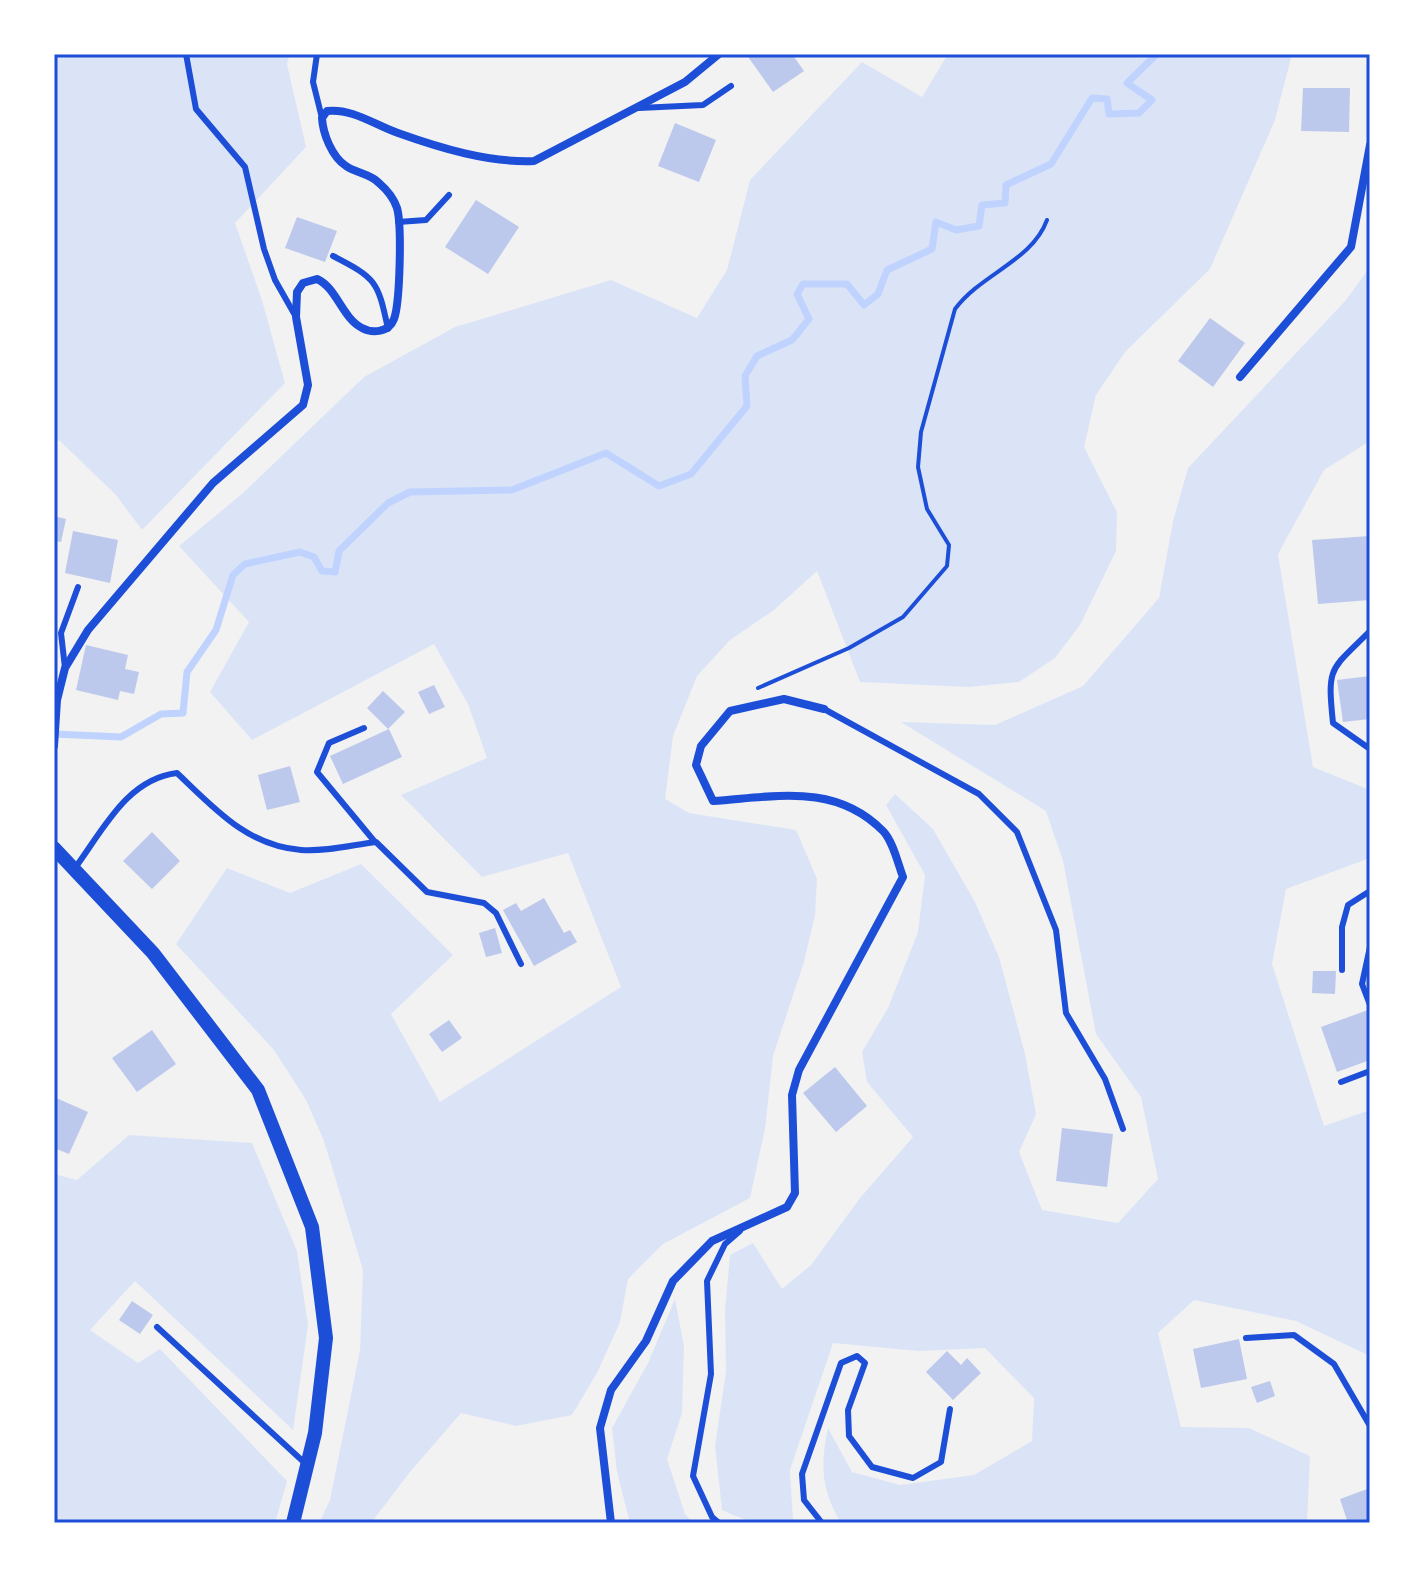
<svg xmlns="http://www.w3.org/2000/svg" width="1424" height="1577" font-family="'Space Grotesk',sans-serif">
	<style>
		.green { fill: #dbe4f7 }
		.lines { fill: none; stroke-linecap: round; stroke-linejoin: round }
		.stream { stroke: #bfd3fe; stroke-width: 7 }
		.building { fill: #bdc9ec }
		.path { stroke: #1d4ed8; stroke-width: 4 }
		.service { stroke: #1d4ed8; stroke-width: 6 }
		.minor { stroke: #1d4ed8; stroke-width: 8 }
		.tertiary { stroke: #1d4ed8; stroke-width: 14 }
		.neatline { fill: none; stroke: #1d4ed8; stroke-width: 3 }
	</style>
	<rect width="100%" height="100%" fill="#f2f2f2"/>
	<path class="green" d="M54,54H290L287,64L306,147L235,223L262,300L285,383L142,530L116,495L60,441L54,440Z
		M948,54H1292L1275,120L1210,269L1125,352L1096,395L1084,447L1117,512L1116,551L1080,625L1055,658L1019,682L969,687L860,682L817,571L774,610L730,640L697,676L673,736L665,799L689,813L796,830L817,879L815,915L804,962L773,1056L765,1129L750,1198L663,1244L628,1279L620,1322L598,1371L572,1415L516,1426L461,1413L410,1472L371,1523H319L330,1500L360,1350L363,1270L324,1141L306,1100L274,1050L176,944L227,868L290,893L361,864L453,955L391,1014L440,1102L621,987L568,853L482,877L401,795L487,758L468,704L434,644L252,740L210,692L249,622L179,546L243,493L364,377L455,327L611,280L697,318L727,270L750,180L862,62L922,97Z
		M1370,267V441L1324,470L1278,554L1313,767L1370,790V858L1286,889L1272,964L1324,1126L1370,1110V1356L1296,1321L1194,1300L1158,1333L1181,1427L1249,1428L1310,1456L1307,1523H841C821,1490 820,1465 828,1428L852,1472L900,1485L974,1475L1032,1441L1034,1398L985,1348L919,1351L833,1343L790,1470L793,1520C771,1532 742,1519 722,1510L715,1446L726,1371L725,1310L730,1255L753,1243L782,1289L811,1265L860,1198L913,1137L867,1082L862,1052L888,1008L918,932L925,875L886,805L895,794L933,829L975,902L999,957L1025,1054L1036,1114L1019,1152L1042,1210L1118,1223L1158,1179L1141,1097L1096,1034L1063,861L1046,811L901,722L995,725L1083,686L1159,598L1173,521L1188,468L1346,300Z
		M129,1135L252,1143L297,1251L308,1325L293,1430L135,1281L90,1330L138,1363L160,1349L287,1481L275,1523H54V1174L77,1180Z
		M675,1299L684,1346L682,1413L667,1459L685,1514L694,1523H630L617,1472L612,1428L648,1363Z"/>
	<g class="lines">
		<path class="stream" d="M54,734L121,737L161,714L183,713L187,672L216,630L233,575L245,564L300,552L314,557L322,571L335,572L339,551L388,503L410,492L512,490L606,453L659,486L691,474L747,406L745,376L757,356L792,340L809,319L797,294L803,284H847L864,305L878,294L887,270L932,249L936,222L956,230L979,226L982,205L1005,203L1006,185L1051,164L1092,98L1107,99L1109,114L1139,113L1152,100L1127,83L1157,54"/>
	</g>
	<path class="building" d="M746,54H792L804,71L773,92Z
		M1303,88H1350L1349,132L1301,131Z
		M675,123L716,140L699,182L658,166Z
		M476,200L519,227L488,274L445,247Z
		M297,217L337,231L325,262L285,248Z
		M1210,318L1245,343L1213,387L1178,361Z
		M54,516L66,519L61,542L54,541Z
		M73,531L118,540L110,583L65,573Z
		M1370,536V600L1318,604L1312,540Z
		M86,645L128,655L125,669L139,672L134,694L120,691L118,700L76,690Z
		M1370,676V719L1343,722L1337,680Z
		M434,685L445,707L429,714L418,692Z
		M383,691L405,712L388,729L367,708Z
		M389,729L402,757L343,784L330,756Z
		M290,766L300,802L267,810L258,775Z
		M152,832L180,861L152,889L123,861Z
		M544,898L564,933L570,930L577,942L534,966L503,910L516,903L521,911Z
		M495,928L502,953L486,957L479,933Z
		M1313,971H1336L1335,994L1312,993Z
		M1368,1010L1370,1060L1337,1072L1321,1027Z
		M449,1020L462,1038L442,1052L429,1034Z
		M152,1030L176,1064L137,1092L112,1058Z
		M835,1067L867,1106L836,1132L803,1093Z
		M54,1097L88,1112L69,1154L54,1148Z
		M1062,1128L1113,1134L1107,1187L1056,1181Z
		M132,1301L153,1315L140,1334L119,1320Z
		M1239,1339L1247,1379L1201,1388L1193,1349Z
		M947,1351L961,1365L967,1358L981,1373L953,1400L926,1372Z
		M1270,1381L1275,1396L1257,1403L1251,1387Z
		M1370,1488V1523H1348L1340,1499Z"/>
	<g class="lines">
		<path class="path" d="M758,688L849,648L903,617L947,566L949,545L927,509L918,467L921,432L955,309C982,273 1032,261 1047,220"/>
		<path class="service" d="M186,54L196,109L245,167L264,249L275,280L296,317
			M317,54L313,82L322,118
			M639,108L703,105L731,86
			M398,222L426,220L449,195
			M333,256C376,278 378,281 388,329
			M1370,631C1330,671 1327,665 1333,723L1370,749
			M65,668L61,633L78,587
			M824,709L979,794L1017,832L1056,930L1066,1013L1105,1079L1123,1129
			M364,728L329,743L317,772L375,842
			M75,868C103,830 127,779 177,773C214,808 247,846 301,850C325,852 352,845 376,842L427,892L484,903L496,913L521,964
			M1370,947L1362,984L1370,1005
			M1342,970V927L1348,905L1370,891
			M1341,1082L1370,1071
			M157,1327L307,1465
			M1246,1338L1294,1335L1334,1364L1370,1426
			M719,1523L712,1517L693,1476L711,1374L707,1281L725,1244L740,1231
			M822,1523L804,1500L802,1474L841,1363L857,1356L865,1363L848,1410L849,1436L872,1467L913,1478L941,1462L950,1409"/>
		<path class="minor" d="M1240,377L1351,247L1370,145
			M54,746L57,700L65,668L88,630L213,483L303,405L308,385L296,317L297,292L303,283L317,279C337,288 342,318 362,328C373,334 389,332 394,319C400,303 402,225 397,208C394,199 386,189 379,183C371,174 356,173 346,166C332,157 323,134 322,118L327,111C352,108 375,125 398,133C440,148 489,163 534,161L685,82L719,54
			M611,1523L600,1428L611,1390L646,1341L673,1281L712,1241L787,1207L795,1193L792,1095L799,1070L903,877C898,864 893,841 883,831C835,782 774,797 713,801L696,765L701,746L730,711L784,699L824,709"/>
		<path class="tertiary" d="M54,848L153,953L258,1090L312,1227L326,1338L315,1433L293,1523"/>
	</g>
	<rect width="1424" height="1577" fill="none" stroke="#ffffff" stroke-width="112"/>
	<rect x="56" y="56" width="1312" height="1465" class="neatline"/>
</svg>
